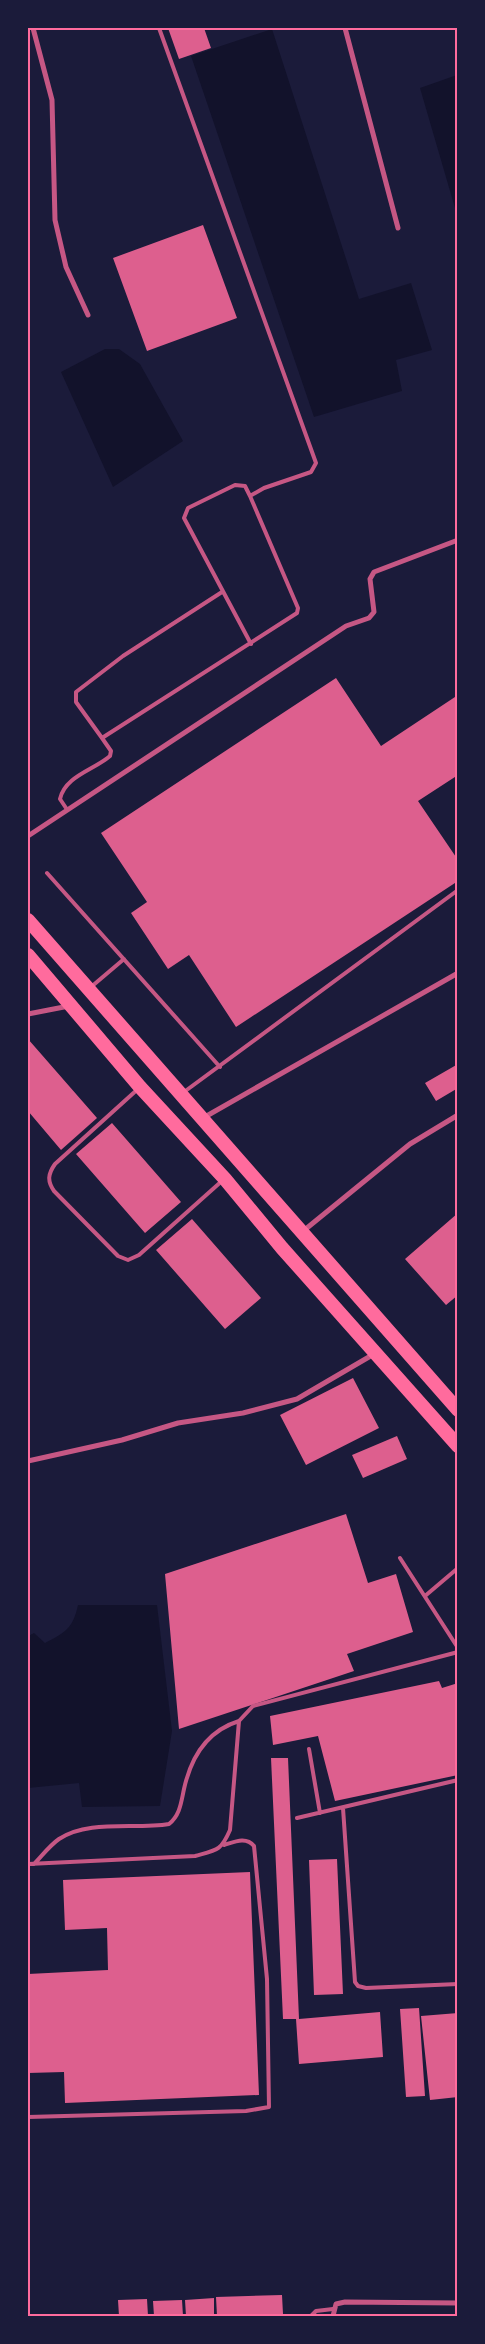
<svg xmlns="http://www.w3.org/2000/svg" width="485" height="2344" font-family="'Alegreya Sans',sans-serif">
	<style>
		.water { fill: #12122b }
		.building { fill: #dd5f8e }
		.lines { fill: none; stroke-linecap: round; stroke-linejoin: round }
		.service { stroke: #c65784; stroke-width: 4 }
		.minor { stroke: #c65784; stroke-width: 5 }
		.trunk { stroke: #ff6b9d; stroke-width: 14 }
		.neatline { fill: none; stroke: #ff6b9d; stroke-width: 2 }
	</style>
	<rect width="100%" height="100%" fill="#1b1b3a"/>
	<path class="water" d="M272,29L359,299L411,283L432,350L396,360L402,391L314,417L191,56Z
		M457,75H458L457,215L420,88Z
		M105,349H119L140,364L183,441L113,487L61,372Z
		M78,1605H157L172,1731L160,1806L82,1807L79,1783L28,1788V1636L34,1633L45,1643C66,1632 73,1628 78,1605Z"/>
	<path class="building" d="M168,28H204L211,48L179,59Z
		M203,225L237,318L147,351L113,258Z
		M336,678L381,746L458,695V775L418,801L458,860V881L236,1027L189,955L168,969L131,913L147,902L101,833Z
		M28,1039L97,1118L61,1150L28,1111Z
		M458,1064V1088L436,1101L425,1083Z
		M112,1123L181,1202L145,1233L76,1154Z
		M458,1213V1295L446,1305L405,1259Z
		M192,1219L261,1298L225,1329L156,1250Z
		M353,1378L379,1428L306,1465L280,1415Z
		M397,1436L407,1459L363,1478L352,1455Z
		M346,1514L368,1583L396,1574L413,1632L347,1654L354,1671L179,1729L165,1574Z
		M439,1681L442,1688L458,1683V1775L335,1801L318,1736L273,1745L270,1716Z
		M271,1758H288L299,2019L380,2012L383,2057L299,2064L296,2019H283Z
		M337,1859L343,1994L314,1995L309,1860Z
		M250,1872L259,2095L65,2103L64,2072L28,2073V1974L108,1970L107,1928L65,1930L63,1880Z
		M419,2008L425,2096L406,2097L400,2009Z
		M458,2013V2097L430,2100L421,2016Z
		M282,2295L283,2314L217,2316L216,2297Z
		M214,2298V2316H186L185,2300Z
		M147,2299L148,2316H119L118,2300Z
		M182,2300L183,2316H154L153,2301Z"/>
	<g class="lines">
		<path class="service" d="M250,496L245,486L235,485L188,508L184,518L251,644
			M102,738L76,702V692L123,656L222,592
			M66,808L60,799C65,776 94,770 110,756L111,751L102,738L297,613L298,608L250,496L264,488L311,472L316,463L159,28
			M47,873L220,1067
			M91,987L124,959
			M139,1088L55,1164C48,1174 47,1181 54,1191L118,1256L128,1260L139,1255L223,1180
			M184,1092L458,890
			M400,1558L458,1648
			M425,1596L458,1568
			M309,1749L320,1813
			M343,1808L355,1982L358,1986L366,1988L458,1984
			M297,1818L458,1780
			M28,1864L195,1856C217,1850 221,1851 230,1830L239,1721L253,1706L458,1652
			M34,1864C42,1856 49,1846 59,1839C89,1819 135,1830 169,1824C180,1815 181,1803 184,1789C191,1757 207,1731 239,1721
			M28,2117L246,2111L269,2107L267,1979L254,1846C246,1836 234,1842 224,1845
			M311,2316L316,2311L333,2309"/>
		<path class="minor" d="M33,28L52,100L55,220L66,267L88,315
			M345,28L398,228
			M28,836L346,626L369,618L374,612L370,579L374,572L458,540
			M28,1014L69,1006
			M203,1118L458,973
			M302,1232L410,1144L458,1115
			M28,1461L122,1440L178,1423L243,1413L297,1399L374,1354
			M333,2316L336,2304L345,2302L458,2303"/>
		<path class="trunk" d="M28,920L458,1410
			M28,955L140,1087L225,1179L282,1248L458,1446"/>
	</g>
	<rect width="485" height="2344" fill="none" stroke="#1b1b3a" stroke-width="58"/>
	<rect x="29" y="29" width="427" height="2286" class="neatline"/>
</svg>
